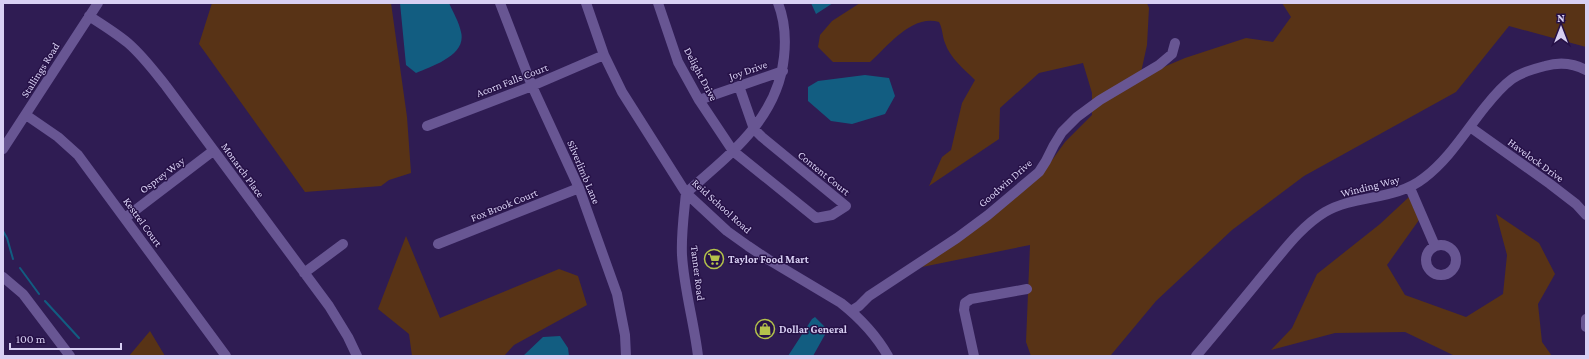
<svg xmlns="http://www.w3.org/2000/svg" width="1589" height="359" font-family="'Crimson Pro',serif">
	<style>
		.green { fill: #583316 }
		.water { fill: #125d81 }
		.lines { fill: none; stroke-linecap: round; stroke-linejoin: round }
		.stream { stroke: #125d81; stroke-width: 2 }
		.minor { stroke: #685693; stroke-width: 10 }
		.labels { text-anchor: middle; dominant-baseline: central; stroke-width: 3; stroke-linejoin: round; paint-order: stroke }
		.street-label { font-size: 11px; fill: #d8d0f3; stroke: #261147 }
		.poi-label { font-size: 11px; font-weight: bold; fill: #d8d0f3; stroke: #261147; text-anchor: start }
	</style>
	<rect width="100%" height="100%" fill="#2f1c53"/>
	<path class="green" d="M212,3H391L407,117L411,173L389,180L381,186L305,192L199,44Z
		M860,3H1147L1149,8L1147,45L1140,77L1185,58L1246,38L1273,42L1291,17L1282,3H1586V47L1509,26L1456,92L1304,176L1232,230L1156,301L1111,355L1108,356H1031L1026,342L1030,245L922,267L1042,174L1065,142L1092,115V93L1083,63L1039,73L1000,108L999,139L929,186L942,157L951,150L962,103L975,80C964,69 950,58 945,43C942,35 943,30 939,22C912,14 888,46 870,62H833L818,47L820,35L832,21Z
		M1409,197L1419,220L1387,265L1405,295L1466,317L1503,294L1507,255L1496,214L1539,243L1555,274L1538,304L1542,342L1552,356H1455L1405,332L1335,333L1271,350L1292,328L1317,274L1380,224Z
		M406,236L440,318L559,269L578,276L587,305L514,345L504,356H412L409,334L378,309Z
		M150,331L165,356H129Z"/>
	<path class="water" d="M400,3H449C453,12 459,22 461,32C467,55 432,66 416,73L406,65Z
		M811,3H833L816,14Z
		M865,75L889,78L895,96L885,114L852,124L831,121L808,101V87L818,81Z
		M815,317L825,327L827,331L813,356H788L812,319Z
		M560,336L568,348L569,356H523L543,337Z"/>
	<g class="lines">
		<path class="stream" d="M3,231L7,238L13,259
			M20,268L39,294
			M45,301L79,338"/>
		<path class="minor" d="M500,3L532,86L579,188L617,294L625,335L626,356
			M586,3L604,55L622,92L686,193L727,231L748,246L769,260L841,303C860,318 876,335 888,356
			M658,3L678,62L699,100L733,151L816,218L832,215L846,206L762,137L754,129L739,86
			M89,16C103,25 116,33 128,43C143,56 154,71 166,86L329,306L348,337L357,356
			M699,100L783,71
			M26,115L58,137L78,155L226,356
			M427,126L532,86L604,55
			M1470,127L1550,184L1576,204L1586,215
			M3,149L98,3
			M1410,188L1435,246
			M125,218L213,151
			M438,244L579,188
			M1426 260a15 15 0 1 1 30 0a15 15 0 1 1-30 0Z
			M304,273L343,244
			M3,277L23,294L70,356
			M851,311L859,306L869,296L957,238L988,215L1039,172L1046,161L1054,145L1062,132L1077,117L1100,100L1159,65L1172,54L1175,43
			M1586,319V327
			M698,356C694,322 684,289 682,255C681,234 684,214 686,193C729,155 778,119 784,57C786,39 785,21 778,3
			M974,356L964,310L965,303L971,299L1027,289
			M1196,356C1219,329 1241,302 1264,274C1282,253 1300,227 1325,212C1356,194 1395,201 1424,178C1449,159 1465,132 1485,107C1493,97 1501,87 1512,79C1522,72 1533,69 1545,66C1559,62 1573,63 1586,70"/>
	</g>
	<defs>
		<g id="supermarket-ring" transform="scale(1)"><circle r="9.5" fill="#261147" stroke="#b3c24b" stroke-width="1.5"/><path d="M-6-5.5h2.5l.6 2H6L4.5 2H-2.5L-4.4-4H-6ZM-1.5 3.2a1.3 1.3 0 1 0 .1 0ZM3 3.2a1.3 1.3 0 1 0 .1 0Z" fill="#b3c24b"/></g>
		<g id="shop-ring" transform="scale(1)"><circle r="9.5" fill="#261147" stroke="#b3c24b" stroke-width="1.5"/><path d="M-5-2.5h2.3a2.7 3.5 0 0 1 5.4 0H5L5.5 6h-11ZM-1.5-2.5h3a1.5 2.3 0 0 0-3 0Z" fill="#b3c24b"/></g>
	</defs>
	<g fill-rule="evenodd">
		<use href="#supermarket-ring" x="714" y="259"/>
		<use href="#shop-ring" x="765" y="329"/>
	</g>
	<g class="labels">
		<g class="street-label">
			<text transform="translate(40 70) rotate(-58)">Stallings Road</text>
			<text transform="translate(748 70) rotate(-19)">Joy Drive</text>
			<text transform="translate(701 74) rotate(62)">Delight Drive</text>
			<text transform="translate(512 80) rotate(-21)">Acorn Falls Court</text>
			<text transform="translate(1536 160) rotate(36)">Havelock Drive</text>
			<text transform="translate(243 170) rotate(54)">Monarch Place</text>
			<text transform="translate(584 172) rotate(67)">Silverlimb Lane</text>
			<text transform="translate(824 173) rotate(39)">Content Court</text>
			<text transform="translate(162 175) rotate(-37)">Osprey Way</text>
			<text transform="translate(1005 183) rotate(-41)">Goodwin Drive</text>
			<text transform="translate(1370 186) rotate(-14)">Winding Way</text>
			<text transform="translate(504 205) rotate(-22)">Fox Brook Court</text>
			<text transform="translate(722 206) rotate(42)">Reid School Road</text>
			<text transform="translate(143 222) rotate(54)">Kestrel Court</text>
			<text transform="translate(698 273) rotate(83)">Tanner Road</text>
		</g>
		<g class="poi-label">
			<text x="728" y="259">Taylor Food Mart</text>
			<text x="779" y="329">Dollar General</text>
		</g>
	</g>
	<rect width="1589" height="359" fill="none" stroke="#d8d0f3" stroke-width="8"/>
	<g transform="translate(1561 28)" stroke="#261147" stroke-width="3" paint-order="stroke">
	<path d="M0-3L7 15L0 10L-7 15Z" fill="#d8d0f3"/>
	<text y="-6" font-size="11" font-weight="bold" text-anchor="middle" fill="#d8d0f3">N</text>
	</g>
	<path d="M10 343v6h111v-6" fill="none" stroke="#d8d0f3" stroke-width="2"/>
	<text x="16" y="343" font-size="12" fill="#d8d0f3" stroke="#261147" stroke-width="3" paint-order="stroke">100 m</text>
</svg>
